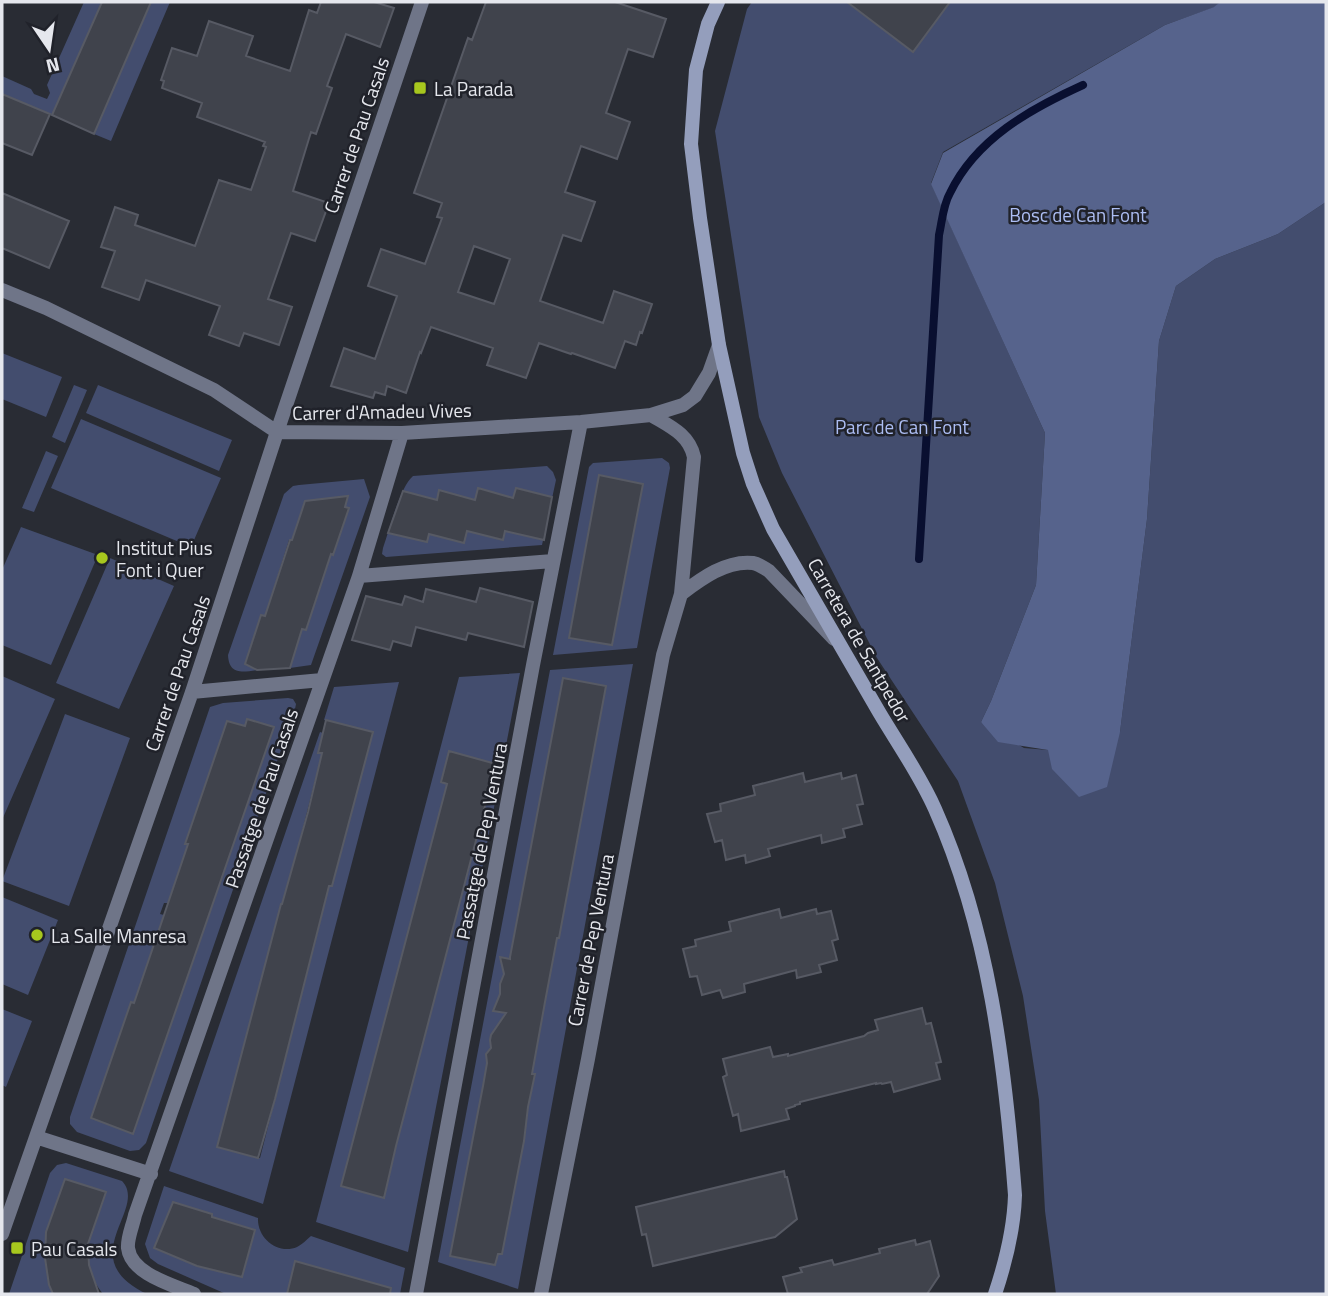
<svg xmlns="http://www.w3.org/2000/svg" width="1328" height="1296" font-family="'Titillium Web',sans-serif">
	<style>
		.green { fill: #434d6e; fill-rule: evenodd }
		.forest { fill: #56638c }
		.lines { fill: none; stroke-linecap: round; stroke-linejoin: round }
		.stream { stroke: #090f30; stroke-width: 8 }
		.building { fill: #40434c; stroke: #575a64; stroke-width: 2; fill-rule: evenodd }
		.street { stroke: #6f7588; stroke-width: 14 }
		.secondary { stroke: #949ebc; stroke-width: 14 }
		.poi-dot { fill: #a7c71e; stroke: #20222a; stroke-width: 2.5 }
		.labels { text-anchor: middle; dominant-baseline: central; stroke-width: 5; stroke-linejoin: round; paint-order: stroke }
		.poi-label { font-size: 19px; fill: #e5e7ed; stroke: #20222a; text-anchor: start }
		.street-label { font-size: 19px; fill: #e5e7ed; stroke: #20222a }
		.park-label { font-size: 19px; fill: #adbef4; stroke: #20222a }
	</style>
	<rect width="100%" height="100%" fill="#292c34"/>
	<path class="green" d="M84,2H102L52,115L2,94V76L31,89L34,94L47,99L50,93L47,85Z
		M151,2H170L111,141L94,134Z
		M752,2H1220L1215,7L1165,25L943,152L931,183L1045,433L1036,585L991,701L981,722L1024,748L1048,750L1120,732L1147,519L1159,341L1176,286L1215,259L1278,234L1326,202V1294H1056L1045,1211L1039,1100L1023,996L995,883L958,781L877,658L782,473L759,417L715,131L747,9Z
		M2,353L62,377L46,417L2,399Z
		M74,385L87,390L65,443L52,437Z
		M98,385L232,440L219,471L86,413Z
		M81,419L221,478L191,547L51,488Z
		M46,451L58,456L34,512L22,508Z
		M662,458L669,463L670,468L637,648L553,655L589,467L593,463Z
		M547,466L553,472L556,480L542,545L386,557L382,554L383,548C389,531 400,487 413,476Z
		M364,479L370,497L311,665L290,668L302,629L306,630L331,554H333L348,508L345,507L347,501L338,498L318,505L305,501L292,540H289L265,616L261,615L245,664L257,670C242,672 229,675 228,655L284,494L293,486L299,485Z
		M21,527L98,555L51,665L2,645V570Z
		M110,558L174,586L119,709L56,683Z
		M633,664L518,1289L438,1262L550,670Z
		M520,673L408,1252L316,1222L459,677ZM450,751L496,764L468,873L464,882L415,908L447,784L442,782Z
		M2,676L55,699L2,820Z
		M399,682L263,1204L169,1171L320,732L323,733L319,752L322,753L291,875L332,886L372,732L324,720L334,687ZM281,904L322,915L260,1158L217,1147Z
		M288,698L293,699L296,704L295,709L146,1143L139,1150L130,1151L77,1132L70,1124V1117L210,707L223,703ZM248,719L273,727L228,858L186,844L227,721L245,726ZM179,872L219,886L184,987L144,973L164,915L160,914L164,903H168ZM131,1002L173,1019L133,1133L91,1118Z
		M65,714L130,738L69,906L2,881Z
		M2,897L58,920L28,995L2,984Z
		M2,1009L32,1021L6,1087L2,1085Z
		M66,1163L122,1181C149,1209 71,1258 147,1294H103C93,1282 85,1263 87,1247C89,1232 100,1208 105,1193L65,1179L46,1233V1265L49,1286L53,1294H9L50,1173L57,1165Z
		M164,1186L258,1218C257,1238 278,1255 297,1247C303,1244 306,1240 311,1236L405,1268L400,1294H382L295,1262L287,1294H226L158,1264L150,1258L145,1244ZM173,1202L212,1214V1217L251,1229L198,1266L154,1248Z"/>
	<path class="forest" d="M1220,2H1326V202L1278,234L1215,259L1176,286L1159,341L1147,519L1120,732L1107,787L1079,797L1052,769L1048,750L998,742L981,722L991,701L1036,585L1045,433L931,184L943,153L1165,25L1214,7Z"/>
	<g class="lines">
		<path class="stream" d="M919,559L939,235C942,222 943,205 950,193C976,139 1030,109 1083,85"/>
	</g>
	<path class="building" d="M102,2H151L94,134L52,115Z
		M321,2H374L394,8L380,47L346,34L327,86L332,88L316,134L311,132L293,191L329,203L315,241L291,233L268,299L292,307L279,345L244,333L239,346L209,335L220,306L146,280L139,300L102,287L115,251L101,247L115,207L138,215L135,225L195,246L219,180L251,190L266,147L263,146L265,142L197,117L202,103L162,88L164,81L161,80L172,48L197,56L209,21L253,36L246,56L290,71L309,10L317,13Z
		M486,2H615L666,19L653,57L628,49L606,113L630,122L617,159L581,146L565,192L595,202L581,241L563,235L540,301L603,323L614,291L652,304L642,333L640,332L636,345L625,341L615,368L572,353L571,354L539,343L526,378L487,365L493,348L431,327L421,353L420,352L406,393L387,386L385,395L375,392L373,398L331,386L344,348L375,359L397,296L368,286L381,249L425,264L442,218L437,217L442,203L414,193L468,38L472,40ZM474,246L510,259L494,304L458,292Z
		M847,2H950L913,52Z
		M2,94L50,114L32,155L2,143Z
		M2,193L69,221L49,268L2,248Z
		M599,475L643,484L612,645L569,638Z
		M478,488L513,498L516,488L552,497L544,540L505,531L503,540L467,531L464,543L429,534L427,542L388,533L403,491L437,500L439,490L475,500Z
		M348,496L345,507L349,508L333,555L331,554L306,630L302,629L290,668L257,670L245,664L261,615L265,616L290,540H292L305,501Z
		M480,588L533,602L524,647L468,633L466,640L416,627L411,646L393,641L390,650L352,640L366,596L402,605L405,596L423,602L426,589L476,602Z
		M563,678L606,686L559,938H557L545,1002L532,1074H535L528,1107L524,1141L502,1254H498L495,1265L450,1256L483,1086L487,1063L486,1054L491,1048L490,1040L491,1035L506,1013L493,1011L500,994V984L504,974L500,957L510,959V957Z
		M247,719L274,727L133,1134L91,1118L131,1002L134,1003L164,915L188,844H185L227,721L245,726Z
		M326,720L373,732L332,886H329L275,1099L258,1158L217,1147L276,923L281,904H282L308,812L322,753H318Z
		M449,751L496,764L396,1146L384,1198L341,1186L447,784L441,782Z
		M803,773L805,782L841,773L842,779L856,775L863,804L857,805L862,824L843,829L845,837L822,843L821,835L768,849L770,856L746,863L745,855L726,860L722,840L715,842L707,814L721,811L720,804L755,795L753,786Z
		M779,909L781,918L816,909L817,914L831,911L838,939L832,941L837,960L819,965L821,972L797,978L796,970L744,984L745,992L723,998L720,990L702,995L697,976L690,977L683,949L696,946L695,940L731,931L729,922Z
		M922,1008L926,1024L931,1023L941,1062L936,1063L940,1079L894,1092L891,1082L882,1084L881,1083L876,1084V1083L800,1102V1104L795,1105V1106L786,1109L789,1119L741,1131L738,1114L733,1116L723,1077L727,1075L723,1059L770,1047L773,1057L788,1054V1056L864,1036L868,1033L878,1030L875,1020Z
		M784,1171L785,1177H787L797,1219L775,1237L653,1266L646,1234L642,1235L636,1207Z
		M65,1179L106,1192L88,1244L89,1265L99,1294H53L49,1285L45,1258L46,1232Z
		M173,1202L212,1214V1217L255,1230L242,1277L197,1266L154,1248Z
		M915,1240L916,1245L930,1241L939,1276L927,1294H788L783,1277L802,1272L800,1268L832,1260L834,1265L880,1253L879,1249Z
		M295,1261L391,1288L390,1294H287Z"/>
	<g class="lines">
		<path class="street" d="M2,290L46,308L214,390L277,432L402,433L581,422L651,415L683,405L695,396L709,373L719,345
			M359,576L553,561
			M681,594C701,579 726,560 753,563C759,564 764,568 769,571L834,639
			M192,692L322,680
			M36,1137L151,1174
			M2,1234L192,692L277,432L422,2
			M194,1294C173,1285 131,1274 128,1248C127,1238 133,1225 135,1215L359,576L402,433
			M416,1294L533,665L581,422
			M541,1294L588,1059L663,655L681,594L694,457C689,434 669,426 651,415"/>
		<path class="secondary" d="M718,2L708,24L696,70L691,144L700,218L719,345L743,453L753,484L773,529C808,590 844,651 879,712C898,744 920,775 935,809C989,930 1005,1064 1015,1195C1014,1230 1006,1261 995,1294"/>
	</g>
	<g class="poi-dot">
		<rect x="413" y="81" width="14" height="14" rx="3.5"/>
		<circle cx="102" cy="558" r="7"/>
		<circle cx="37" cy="935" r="7"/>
		<rect x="10" y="1241" width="14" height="14" rx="3.5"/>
	</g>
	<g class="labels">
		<g class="poi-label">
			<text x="434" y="88">La Parada</text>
			<text x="116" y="547">Institut Pius<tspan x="116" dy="22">Font i Quer</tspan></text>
			<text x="51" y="935">La Salle Manresa</text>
			<text x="31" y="1248">Pau Casals</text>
		</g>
		<g class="street-label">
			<text transform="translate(356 135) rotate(-71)">Carrer de Pau Casals</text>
			<text transform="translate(382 411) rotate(-1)">Carrer d'Amadeu Vives</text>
			<text transform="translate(860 640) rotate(60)">Carretera de Santpedor</text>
			<text transform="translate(177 673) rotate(-71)">Carrer de Pau Casals</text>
			<text transform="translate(261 798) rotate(-71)">Passatge de Pau Casals</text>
			<text transform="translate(481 841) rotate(-79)">Passatge de Pep Ventura</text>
			<text transform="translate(590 940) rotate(-79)">Carrer de Pep Ventura</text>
		</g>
		<g class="park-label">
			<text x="1078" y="214">Bosc de Can Font</text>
			<text x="902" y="426">Parc de Can Font</text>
		</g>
	</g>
	<rect width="1328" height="1296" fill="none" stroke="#e5e7ed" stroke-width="7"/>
	<g transform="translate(49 49) rotate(167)" stroke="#20222a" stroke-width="5" paint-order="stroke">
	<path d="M0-5L12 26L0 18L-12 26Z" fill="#e5e7ed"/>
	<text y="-10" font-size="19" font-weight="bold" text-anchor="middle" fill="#e5e7ed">N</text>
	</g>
</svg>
